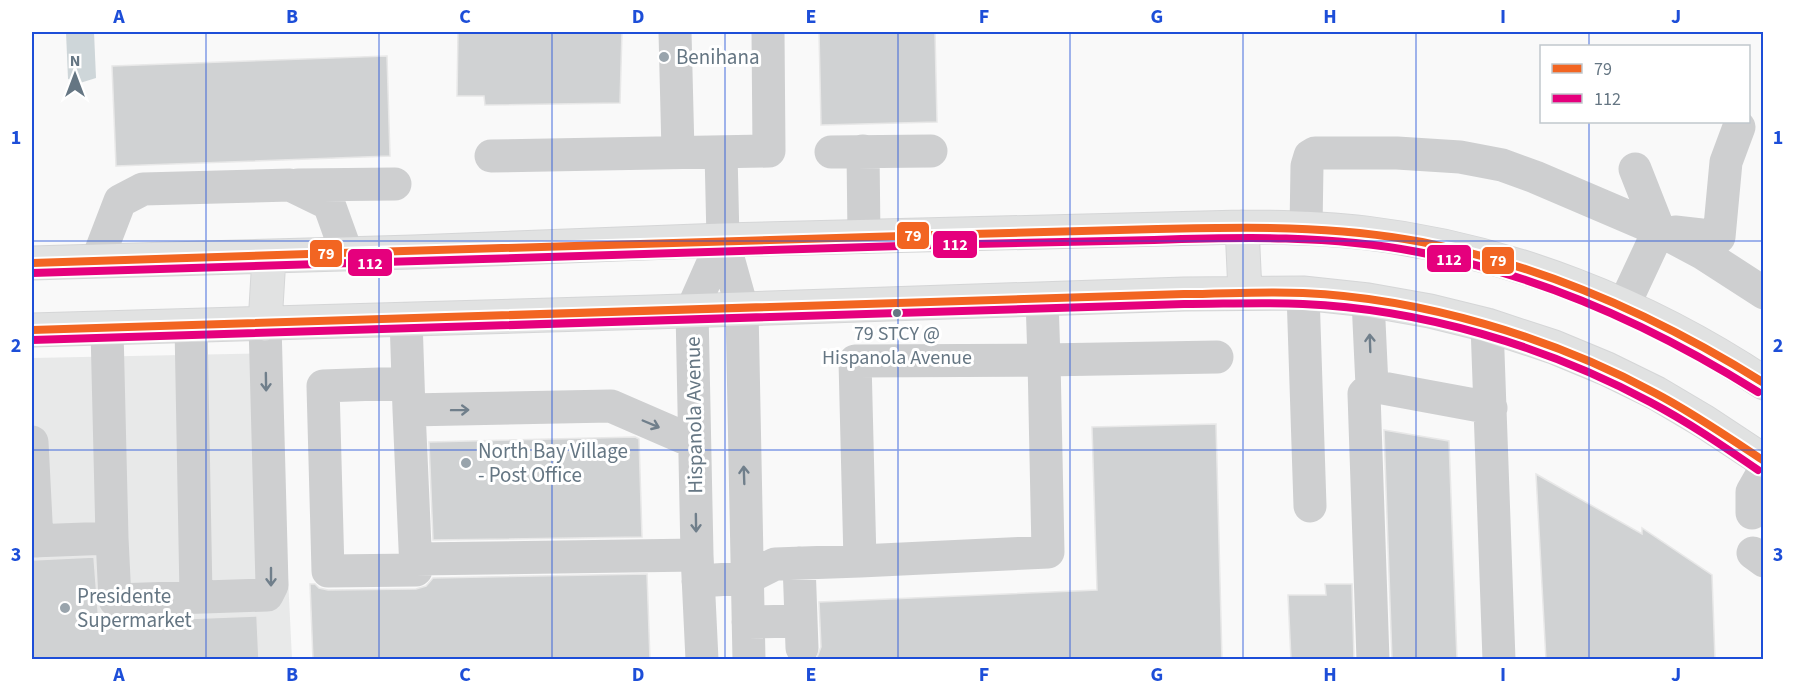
<svg xmlns="http://www.w3.org/2000/svg" width="1795" height="691" font-family="'Source Sans 3',sans-serif">
	<style>
		.built { fill: #e8e9e9 }
		.water { fill: #ced6d9 }
		.building { fill: #d0d2d3; stroke: #e8e8e8; stroke-width: 1.5 }
		.lines { fill: none; stroke-linecap: round; stroke-linejoin: round }
		.major-casing { stroke: #d5d6d7; stroke-width: 35 }
		.minor { stroke: #cecfd0; stroke-width: 33 }
		.major { stroke: #e1e2e2; stroke-width: 33 }
		.bus-1-casing { stroke: #fff; stroke-width: 12 }
		.bus-2-casing { stroke: #fff; stroke-width: 12 }
		.bus-1 { stroke: #f26522; stroke-width: 8 }
		.bus-2 { stroke: #e5007d; stroke-width: 8 }
		.oneway { stroke: #707f8b }
		.grid { fill: none; stroke: #1d4ed8; stroke-width: 1.5; stroke-opacity: 0.55 }
		.poi-dot { fill: #99a4ac; stroke: #fff; stroke-width: 2 }
		.bus-dot { fill: #657683; stroke: #fff; stroke-width: 2 }
		.labels { text-anchor: middle; dominant-baseline: central; stroke-width: 6; stroke-linejoin: round; paint-order: stroke }
		.bus-label { font-size: 20px; fill: #657683; stroke: #fff }
		.poi-label { font-size: 21px; fill: #657683; stroke: #fff; text-anchor: start }
		.street-label { font-size: 21px; fill: #657683; stroke: #fff }
		.line-badge { stroke: #fff; stroke-width: 2 }
		.badge-label { font-size: 16px; text-anchor: middle; font-weight: bold; fill: #fff }
		.neatline { fill: none; stroke: #1d4ed8; stroke-width: 2 }
		.grid-label { font-size: 20px; text-anchor: middle; font-weight: bold; fill: #1d4ed8 }
	</style>
	<rect width="100%" height="100%" fill="#f9f9f9"/>
	<path class="built" d="M277,353L292,659H32V358Z"/>
	<path class="water" d="M66,32H94L96,78L80,83L68,79Z"/>
	<path class="building" d="M458,32H622L620,103L485,105L484,96H457Z
		M819,32H935L937,122L821,125Z
		M387,56L390,156L116,166L112,66Z
		M1216,424L1222,660H816L821,647L819,602L1097,590L1092,427Z
		M1384,430L1449,441L1457,660H1392Z
		M635,437L639,439L642,537L433,540L429,442Z
		M1536,474L1642,534V528L1712,575L1715,660H1546Z
		M94,557L99,622L257,616L259,660H32V560Z
		M647,574L650,660H313L310,584H315L319,588L328,590L416,589L426,586L433,578Z
		M1325,584H1352L1354,660H1291L1288,595H1326Z"/>
	<g class="lines">
		<g class="major-casing">
			<path id="major" d="M1242,227L1245,292
				M32,263L413,252L723,240L1242,227C1284,227 1325,228 1366,233C1508,250 1645,304 1764,383
				M265,324L269,257
				M32,330L653,312L1184,294L1303,293L1368,300L1430,311L1487,325L1554,347L1607,369L1656,393L1705,422L1764,461"/>
		</g>
		<path class="minor" d="M675,32L678,152
			M863,151L864,237
			M721,152L723,240L742,308L749,660
			M831,152L931,151
			M491,156L769,151L768,32
			M298,185L395,184
			M1306,228L1307,166L1310,156L1315,153H1397L1460,157L1502,165L1535,177L1659,230L1702,253L1764,293
			M1675,232L1719,237L1726,162L1739,127
			M97,261L120,201L143,189L290,185L329,204L347,254
			M1303,293L1310,506
			M1042,299L1044,360L1217,357
			M1368,300L1372,386L1364,394L1373,660
			M1624,305L1659,230L1635,169
			M406,319L409,410L611,406L694,442
			M1487,325L1499,660
			M191,326L196,596
			M107,329L112,538
			M407,383L323,386L328,571L416,570L409,410
			M1372,386L1491,408
			M32,442L37,541
			M1752,513V492L1764,471
			M32,541L112,538L115,600L267,595L272,585L265,324
			M1753,553L1764,561
			M415,559L697,555
			M799,563L802,648
			M698,581L747,578L775,564L860,561L855,361L1044,360L1048,552L860,561
			M748,622L801,621
			M702,660L697,555L692,310L723,240"/>
		<use href="#major" class="major"/>
		<g class="bus-1-casing">
			<path id="bus-1" d="M32,263C333,254 634,242 935,235C1009,233 1083,231 1157,229C1246,227 1334,225 1422,242C1545,266 1657,316 1764,383
				M32,330L1184,294C1223,294 1263,291 1303,293C1420,298 1552,337 1655,393C1693,413 1728,437 1764,461"/>
		</g>
		<g class="bus-2-casing">
			<path id="bus-2" d="M32,273C332,265 633,253 933,245C1006,243 1080,242 1154,240C1242,237 1330,235 1418,252C1541,275 1653,326 1758,392
				M32,340L1184,304C1223,304 1263,302 1303,304C1421,309 1546,346 1650,402C1688,422 1723,446 1758,470"/>
		</g>
		<use href="#bus-1" class="bus-1"/>
		<use href="#bus-2" class="bus-2"/>
	</g>
	<defs><path id="oneway-shaft" d="M-6 0H5M1.5-3L5.5 0L1.5 3" fill="none" stroke-width="1.6" stroke-linecap="round" stroke-linejoin="round" transform="scale(1.5)"/></defs>
	<g class="oneway">
		<use href="#oneway-shaft" transform="translate(1370 343) rotate(-92)"/>
		<use href="#oneway-shaft" transform="translate(266 382) rotate(89)"/>
		<use href="#oneway-shaft" transform="translate(460 410) rotate(-1)"/>
		<use href="#oneway-shaft" transform="translate(651 424) rotate(23)"/>
		<use href="#oneway-shaft" transform="translate(744 475) rotate(-92)"/>
		<use href="#oneway-shaft" transform="translate(696 523) rotate(89)"/>
		<use href="#oneway-shaft" transform="translate(271 577) rotate(90)"/>
	</g>
	<path class="grid" d="M206,32V660M379,32V660M552,32V660M725,32V660M898,32V660M1070,32V660M1243,32V660M1416,32V660M1589,32V46M1589,122V660M32,241H1764M32,450H1764"/>
	<g class="poi-dot">
		<circle cx="664" cy="57" r="6"/>
		<circle cx="466" cy="463" r="6"/>
		<circle cx="65" cy="608" r="6"/>
	</g>
	<circle class="bus-dot" cx="897" cy="313" r="5"/>
	<g class="labels">
		<g class="bus-label">
			<text x="897" y="334">79 STCY @<tspan x="897" dy="24">Hispanola Avenue</tspan></text>
		</g>
		<g class="poi-label">
			<text x="676" y="57">Benihana</text>
			<text x="478" y="451">North Bay Village<tspan x="478" dy="24">- Post Office</tspan></text>
			<text x="77" y="596">Presidente<tspan x="77" dy="24">Supermarket</tspan></text>
		</g>
		<g class="street-label">
			<text transform="translate(694 415) rotate(-91)">Hispanola Avenue</text>
		</g>
	</g>
	<g class="line-badge">
		<rect x="896" y="221" width="34" height="29" rx="6" fill="#f26522"/>
		<rect x="932" y="230" width="46" height="29" rx="6" fill="#e5007d"/>
		<rect x="309" y="239" width="34" height="29" rx="6" fill="#f26522"/>
		<rect x="1426" y="244" width="46" height="29" rx="6" fill="#e5007d"/>
		<rect x="1481" y="246" width="34" height="29" rx="6" fill="#f26522"/>
		<rect x="347" y="248" width="46" height="29" rx="6" fill="#e5007d"/>
	</g>
	<g class="badge-label">
		<text x="913" y="241">79</text>
		<text x="955" y="250">112</text>
		<text x="326" y="259">79</text>
		<text x="1449" y="265">112</text>
		<text x="1498" y="266">79</text>
		<text x="370" y="269">112</text>
	</g>
	<rect width="1795" height="691" fill="none" stroke="#ffffff" stroke-width="66"/>
	<rect x="1540" y="45" width="210" height="78" fill="#ffffff" stroke="#c1c8cd" stroke-width="1.5"/>
	<rect x="1552" y="64" width="30" height="9" fill="#f26522" stroke="#c1c8cd" stroke-width="1.5"/>
	<text x="1594" y="75" font-size="18" fill="#657683">79</text>
	<rect x="1552" y="94" width="30" height="9" fill="#e5007d" stroke="#c1c8cd" stroke-width="1.5"/>
	<text x="1594" y="105" font-size="18" fill="#657683">112</text>
	<g transform="translate(75 75)" stroke="#ffffff" stroke-width="4.5" paint-order="stroke">
	<path d="M0-4.5L10 22L0 15L-10 22Z" fill="#657683"/>
	<text y="-9" font-size="16" font-weight="bold" text-anchor="middle" fill="#657683">N</text>
	</g>
	<rect x="33" y="33" width="1729" height="625" class="neatline"/>
	<g class="grid-label">
		<text x="119" y="23">A</text>
		<text x="292" y="23">B</text>
		<text x="465" y="23">C</text>
		<text x="638" y="23">D</text>
		<text x="811" y="23">E</text>
		<text x="984" y="23">F</text>
		<text x="1157" y="23">G</text>
		<text x="1330" y="23">H</text>
		<text x="1503" y="23">I</text>
		<text x="1676" y="23">J</text>
		<text x="16" y="144">1</text>
		<text x="1778" y="144">1</text>
		<text x="16" y="352">2</text>
		<text x="1778" y="352">2</text>
		<text x="16" y="561">3</text>
		<text x="1778" y="561">3</text>
		<text x="119" y="681">A</text>
		<text x="292" y="681">B</text>
		<text x="465" y="681">C</text>
		<text x="638" y="681">D</text>
		<text x="811" y="681">E</text>
		<text x="984" y="681">F</text>
		<text x="1157" y="681">G</text>
		<text x="1330" y="681">H</text>
		<text x="1503" y="681">I</text>
		<text x="1676" y="681">J</text>
	</g>
</svg>
